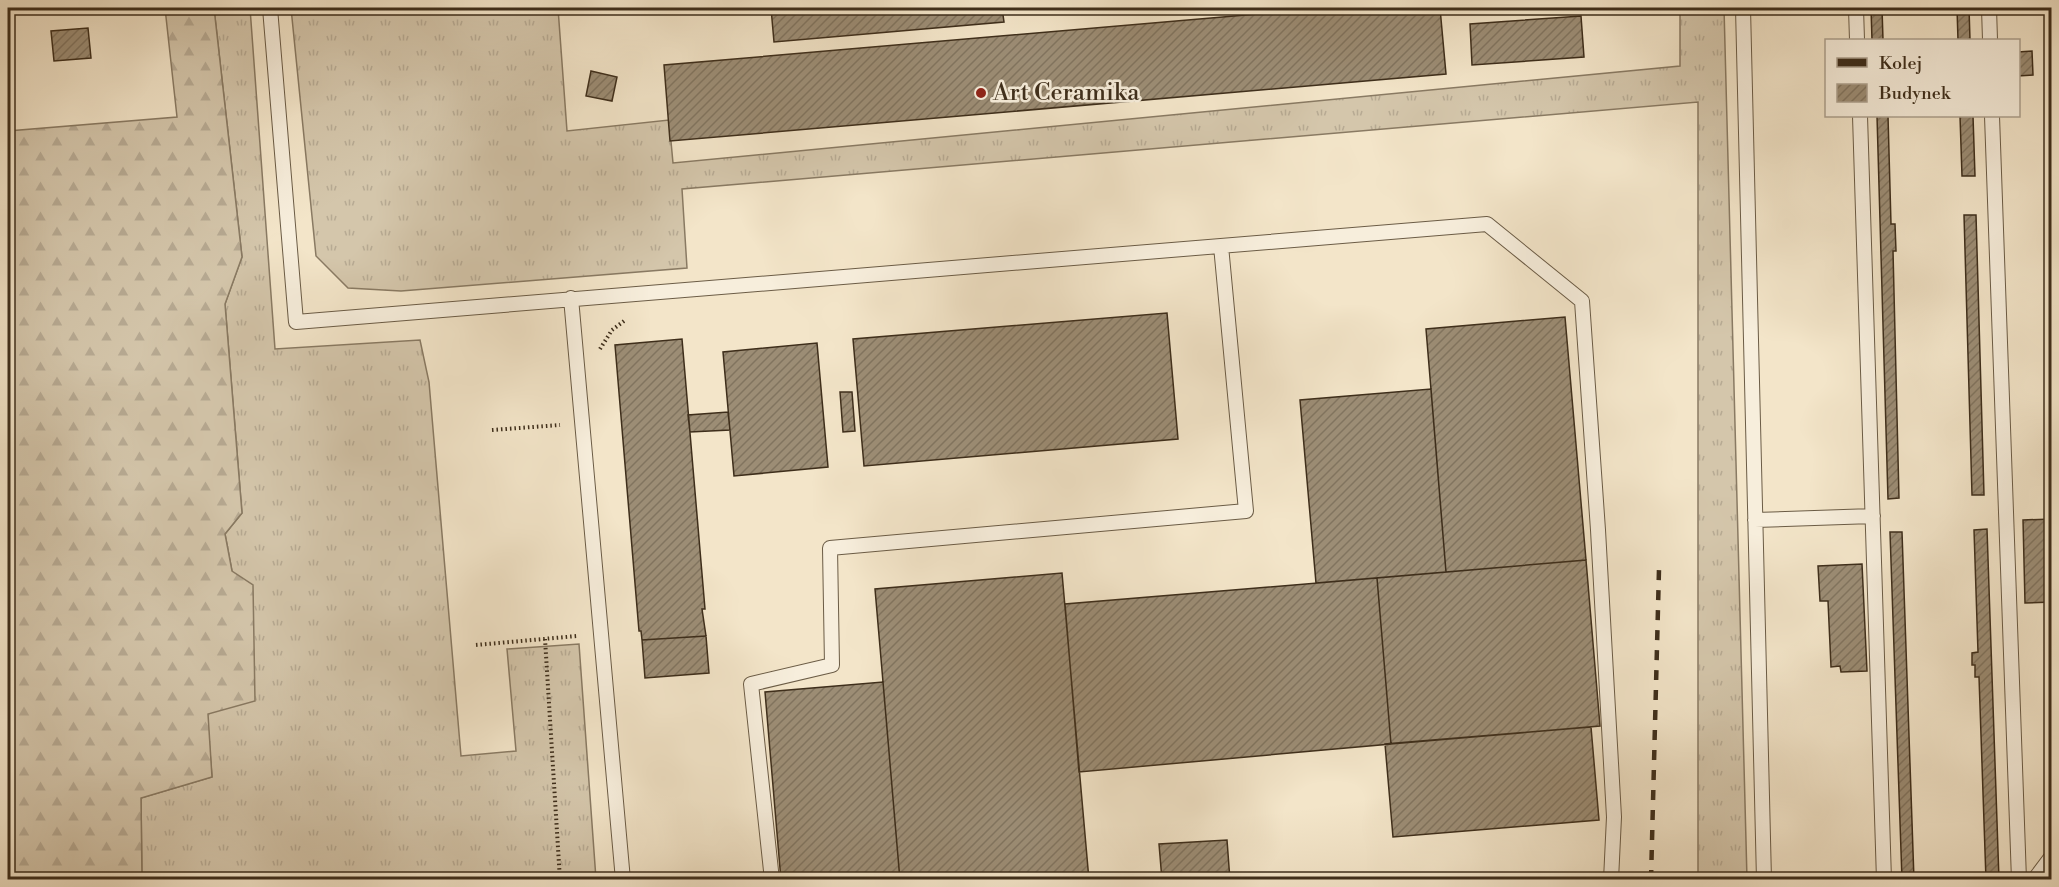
<svg xmlns="http://www.w3.org/2000/svg" width="2059" height="887" font-family="'Libre Bodoni',serif">
	<style>
		.grass { fill: url(#grass-tufts); stroke: #897a63; stroke-width: 1.5 }
		.forest { fill: url(#forest-firs); stroke: #897a63; stroke-width: 1.5 }
		.building { fill: url(#building-hatch); stroke: #3e2e1b; stroke-width: 1.5 }
		.lines { fill: none; stroke-linecap: round; stroke-linejoin: round }
		.service-casing { stroke: #6b5c46; stroke-width: 16 }
		.path { stroke: #3e2e1b; stroke-width: 4; stroke-dasharray: 1.5 3; stroke-linecap: butt }
		.service { stroke: #f7eedc; stroke-width: 14 }
		.rail { stroke: #3e2e1b; stroke-width: 4.5; stroke-dasharray: 10 10; stroke-linecap: butt }
		.poi-dot { fill: #8f2418; stroke: #f7eedc; stroke-width: 2 }
		.labels { text-anchor: middle; dominant-baseline: central; stroke-width: 5; stroke-linejoin: round; paint-order: stroke }
		.poi-label { font-size: 24px; fill: #3e2e1b; stroke: #f7eedc; text-anchor: start }
	</style>
	<defs>
		<pattern id="grass-tufts" width="24" height="20" patternUnits="userSpaceOnUse" patternTransform="scale(1.5)"><rect width="24" height="20" fill="#d4c6ab"/><path d="M3 7l-1-3M5 7V3M7 7l1-3M15 17l-1-3M17 17v-4M19 17l1-3" fill="none" stroke="#b7aa93"/></pattern>
		<pattern id="forest-firs" width="22" height="20" patternUnits="userSpaceOnUse" patternTransform="scale(1.5)"><rect width="22" height="20" fill="#d4c6ab"/><path d="M5 1l3.5 6h-7zM16 11l3.5 6h-7z" fill="#b7aa93"/></pattern>
		<pattern id="building-hatch" width="6" height="6" patternUnits="userSpaceOnUse" patternTransform="scale(1.5)"><rect width="6" height="6" fill="#9c8d75"/><path d="M-1 1l2-2M0 6l6-6M5 7l2-2" fill="none" stroke="#81745f"/></pattern>
	</defs>
	<rect width="100%" height="100%" fill="#f3e5c9"/>
	<filter id="stains"><feTurbulence type="fractalNoise" baseFrequency=".00333" numOctaves="4"/><feColorMatrix values="0 0 0 0 .2 0 0 0 0 .09 0 0 0 0 .02 0 0 0 .5 -.17"/></filter>
	<radialGradient id="worn" r=".72"><stop offset=".6" stop-color="#630" stop-opacity="0"/><stop offset="1" stop-color="#630" stop-opacity=".3"/></radialGradient>
	<path class="grass" d="M214,8H250L275,349L420,340L429,382L461,756L516,751L507,649L579,644L596,879H142L141,798L212,777L207,714L232,571L225,534L242,513L225,304L242,257Z
		M291,8H558L567,131L669,120L673,163L1680,66V8H1724L1747,879H1698V102L682,189L687,268L401,291L348,288L316,256Z"/>
	<path class="forest" d="M165,8H214L242,257L225,304L242,513L225,534L232,571L253,585L255,701L208,714L212,777L141,798L142,879H8V131L177,117Z"/>
	<path class="building" d="M771,8H1002L1004,22L774,42Z
		M1328,8H1440L1446,74L670,141L664,65Z
		M1871,8H1882L1883,40H1872Z
		M1957,8H1969L1970,40H1958Z
		M1581,16L1584,57L1472,65L1470,24Z
		M88,28L91,58L54,61L51,31Z
		M2032,51L2033,75L2018,76V52Z
		M591,71L617,77L612,101L586,96Z
		M1877,116H1888L1891,224H1895L1896,251H1893L1899,498L1888,499Z
		M1960,116H1973L1975,176H1962Z
		M1964,215H1976L1984,495H1972Z
		M1167,313L1178,439L864,466L853,339Z
		M1565,317L1586,560L1446,572L1426,329Z
		M682,339L705,609H702L706,636L642,640L641,631H639L615,345Z
		M817,343L828,467L734,476L723,352Z
		M1431,389L1446,572L1316,583L1300,400Z
		M840,392H852L855,431L843,432Z
		M728,412L730,430L690,432L688,415Z
		M2052,519V602L2025,603L2023,520Z
		M1987,529L1999,880H1986L1979,677H1975V665H1972V653L1978,652L1974,530Z
		M1890,532H1902L1914,880H1902Z
		M1586,560L1600,726L1391,744L1377,578Z
		M1862,564L1867,671L1841,672L1840,666L1831,667L1828,601H1820L1818,566Z
		M1062,573L1089,880H900L875,589Z
		M1377,578L1391,744L1079,772L1065,604Z
		M706,636L709,673L645,678L642,640Z
		M883,682L900,880H781L765,692Z
		M1591,727L1599,820L1393,837L1385,744Z
		M1227,840L1230,880H1162L1159,844Z"/>
	<g class="lines">
		<g class="service-casing">
			<path id="service" d="M270,8L296,322L1487,224L1582,301L1598,530L1614,817L1611,880
				M1743,8L1764,880
				M1856,8L1857,40
				M1989,8L1990,40
				M1860,116L1884,880
				M1992,116L2019,880
				M571,298L623,880
				M1755,520L1873,516
				M772,880L751,684L832,665L830,548L1246,511L1221,246
				M2034,880L2052,856"/>
		</g>
		<path class="path" d="M600,349L612,330L624,321
			M492,430L560,425
			M545,639L560,880
			M476,645L577,636"/>
		<use href="#service" class="service"/>
		<path class="rail" d="M1651,880L1659,569"/>
	</g>
	<circle class="poi-dot" cx="981" cy="93" r="6"/>
	<g class="labels">
		<g class="poi-label">
			<text x="993" y="93">Art Ceramika</text>
		</g>
	</g>
	<rect width="2059" height="887" fill="none" stroke="#f3e5c9" stroke-width="30"/>
	<rect x="9" y="9" width="2041" height="869" fill="none" stroke="#3e2e1b" stroke-width="3"/>
	<rect x="15" y="15" width="2029" height="857" fill="none" stroke="#3e2e1b" stroke-width="1.5"/>
	<rect x="1825" y="39" width="195" height="78" fill="#f7eedc" stroke="#ada18f" stroke-width="1.5"/>
	<rect x="1837" y="58" width="30" height="9" fill="#3e2e1b" stroke="#ada18f" stroke-width="1.5"/>
	<text x="1879" y="69" font-size="18" fill="#3e2e1b">Kolej</text>
	<rect x="1837" y="84" width="30" height="18" fill="url(#building-hatch)" stroke="#ada18f" stroke-width="1.5"/>
	<text x="1879" y="99" font-size="18" fill="#3e2e1b">Budynek</text>
	<rect width="100%" height="100%" filter="url(#stains)"/>
	<rect width="100%" height="100%" fill="url(#worn)"/>
</svg>
